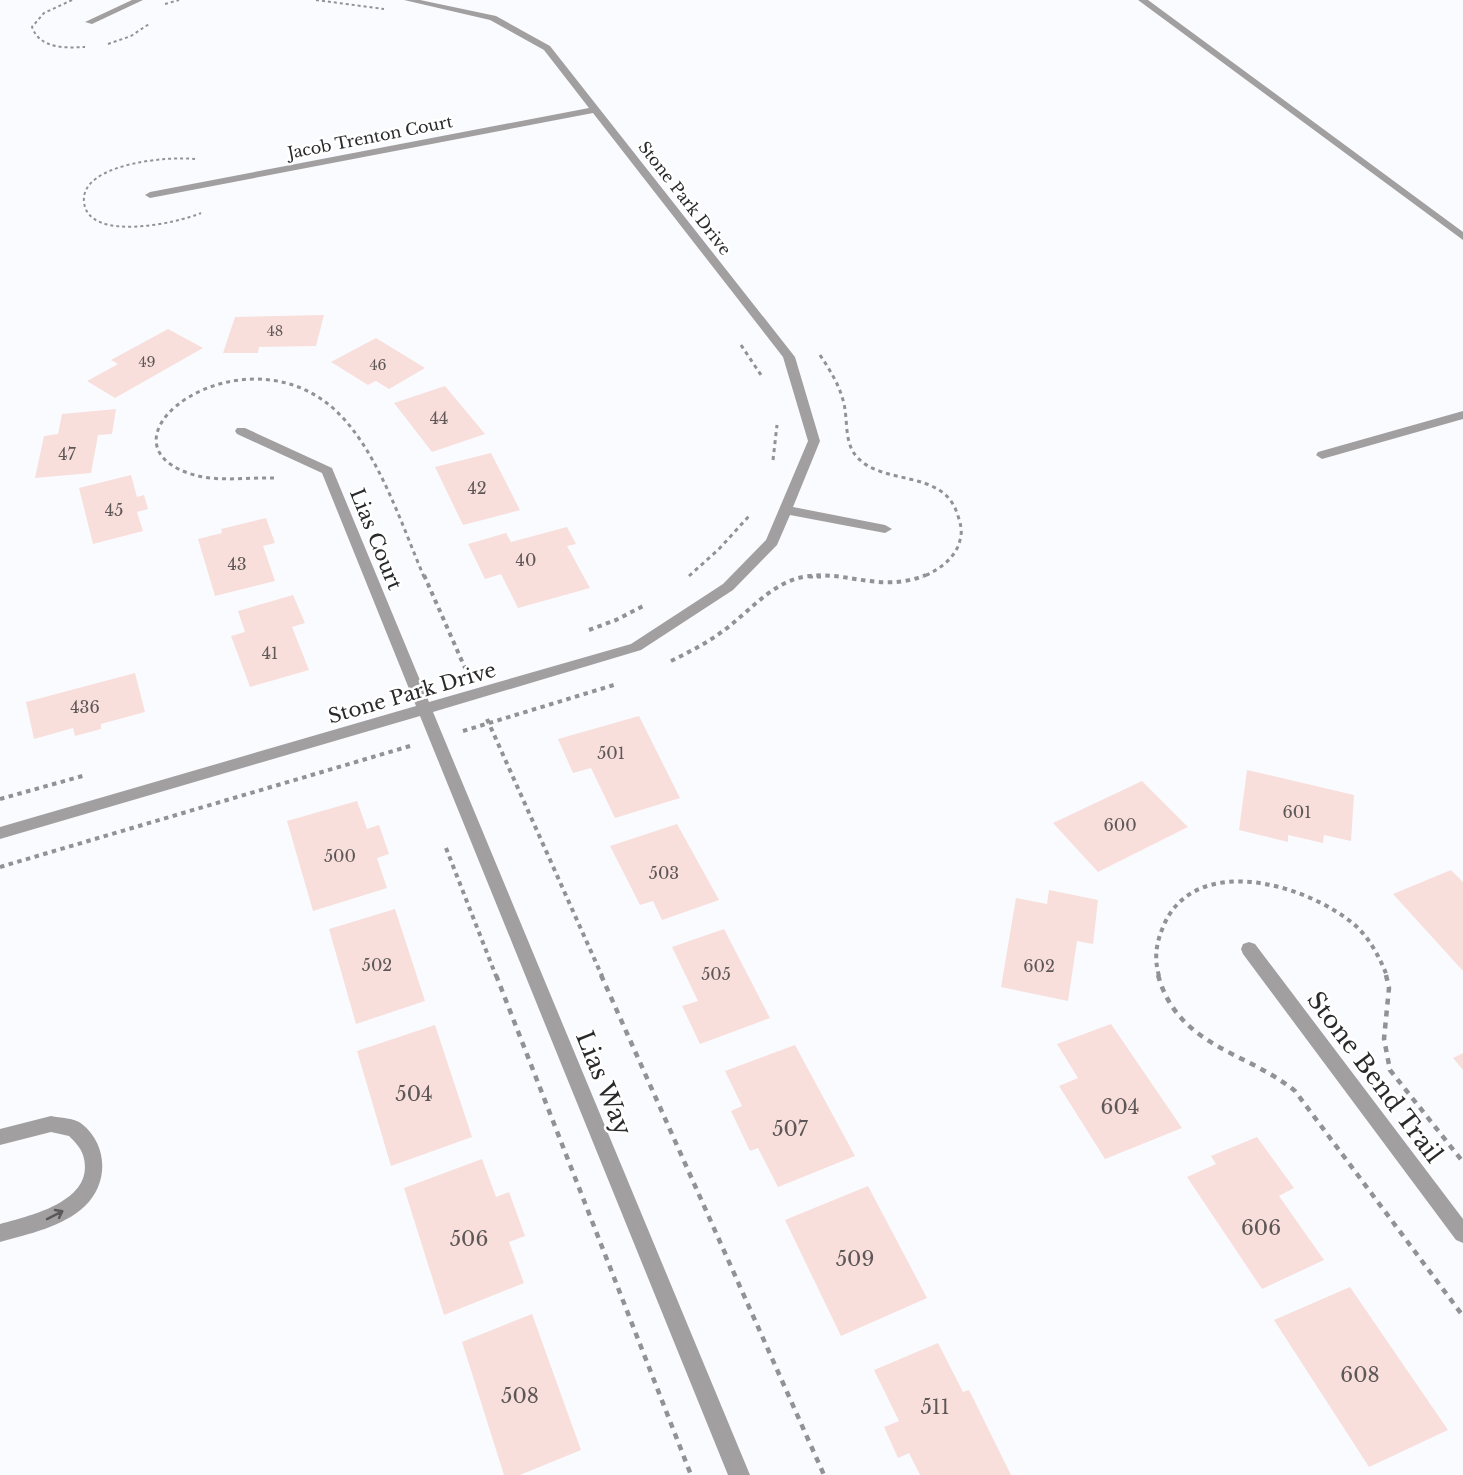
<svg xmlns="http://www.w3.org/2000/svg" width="1463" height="1475" font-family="'Libre Baskerville',serif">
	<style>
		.building { fill: #f8dfdc }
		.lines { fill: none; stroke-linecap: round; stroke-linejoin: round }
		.path-far3 { stroke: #929294; stroke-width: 2; stroke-dasharray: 3 3; stroke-linecap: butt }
		.path-far2 { stroke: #929294; stroke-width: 3; stroke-dasharray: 4 4; stroke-linecap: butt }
		.path-far1 { stroke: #929294; stroke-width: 4; stroke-dasharray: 4.5 4.5; stroke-linecap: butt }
		.path { stroke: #929294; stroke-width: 4.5; stroke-dasharray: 6 6; stroke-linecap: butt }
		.lane { fill: #a19f9f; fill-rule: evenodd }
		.street { fill: #a19f9f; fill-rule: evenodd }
		.oneway { stroke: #5a5959 }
		.labels { text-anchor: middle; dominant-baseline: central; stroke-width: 5; stroke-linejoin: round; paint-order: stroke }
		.far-number-label { font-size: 14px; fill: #5e5757 }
		.far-street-label { font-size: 16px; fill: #2a2a2b; stroke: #fff }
		.number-label { font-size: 16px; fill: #5e5757 }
		.street-label { font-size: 20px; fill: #2a2a2b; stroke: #fff }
		.near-number-label { font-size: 20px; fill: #5e5757 }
		.near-street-label { font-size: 24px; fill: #2a2a2b; stroke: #fff }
	</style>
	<rect width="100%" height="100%" fill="#fafbfe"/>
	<path class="building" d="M324,315L316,346L259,347L258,353H223L235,317Z
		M168,329L203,348L115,398L87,381L118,364L111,360Z
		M376,338L425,368L389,389L376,381L368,385L331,362Z
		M445,386L485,434L432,452L394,403Z
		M116,409L112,434L98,435L91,473L35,478L44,436L58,434L62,414Z
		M491,453L520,510L463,525L435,467Z
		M131,475L137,497L144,495L148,509L137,512L143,531L93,544L79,488Z
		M266,518L275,543L263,546L275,581L215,596L198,539L222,533L221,529Z
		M567,527L576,544L567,546L590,588L518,608L501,574L485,579L468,544L506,533L511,542Z
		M293,595L305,623L292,627L309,670L250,687L231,636L245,632L238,611Z
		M135,673L145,712L101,724V729L75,736L73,728L34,739L26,702Z
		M639,716L680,798L615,818L591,768L573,773L558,739Z
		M1247,770L1354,795L1351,841L1324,835L1323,843L1288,835V842L1239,830Z
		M1142,781L1188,827L1098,872L1053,823Z
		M357,801L367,829L379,825L389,854L377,858L387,888L313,911L287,821Z
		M677,824L719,900L662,920L653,901L640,905L610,846Z
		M1451,870L1463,882V971L1393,894Z
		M1049,890L1098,900L1093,944L1077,941L1068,1001L1001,987L1016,898L1047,904Z
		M395,909L425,1001L356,1024L329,929Z
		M724,929L770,1018L700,1044L682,1006L698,1001L672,947Z
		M1111,1024L1182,1128L1105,1159L1059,1086L1078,1078L1057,1044Z
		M435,1025L472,1137L391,1166L357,1051Z
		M795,1045L855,1156L778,1187L758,1148L750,1151L731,1111L742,1106L725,1071Z
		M1463,1053V1070L1453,1058Z
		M1257,1137L1294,1188L1279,1196L1324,1260L1262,1289L1187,1177L1216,1164L1211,1156Z
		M482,1159L496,1197L509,1192L525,1236L509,1242L524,1283L444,1315L404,1188Z
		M868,1186L927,1298L841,1336L785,1220Z
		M1350,1287L1448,1430L1369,1467L1274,1320Z
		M532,1314L581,1450L520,1475H504L462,1342Z
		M938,1343L963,1392L969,1390L1011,1475H920L909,1453L898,1458L884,1427L899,1421L874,1370Z"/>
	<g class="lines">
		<path class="path-far3" d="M72,0L44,13L32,27C40,49 65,48 85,47
			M316,0L384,9
			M165,4L179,0
			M108,44L131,36L149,24
			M195,159C170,156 80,163 84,202C88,243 178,223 201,213"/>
		<path class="path-far2" d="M741,345L763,378
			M820,355C830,370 840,386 844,404C848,421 844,443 857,457C883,486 942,469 957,513C960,522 963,530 960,540C956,558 939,570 922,577
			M773,460L777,425
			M274,478C246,477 215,483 188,473C90,438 241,326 334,409C377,448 401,523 424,577
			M689,576L719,549L749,516
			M809,577H823"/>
		<path class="path-far1" d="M424,575L465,668
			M589,630L616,620L645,605
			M671,661C689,652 707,643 723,631C748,613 771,583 803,577C846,569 878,594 926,575
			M487,719L602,976
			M463,731L617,684
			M0,799L86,775
			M446,848L496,976
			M0,867L410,746
			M1159,976C1154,958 1156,944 1163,927C1194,851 1308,884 1356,926C1370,939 1380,958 1387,976"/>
		<path class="path" d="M496,975L691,1475
			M601,975L824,1475
			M1158,975C1178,1047 1246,1051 1295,1091L1463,1316
			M1386,975L1389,988L1384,1039L1390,1070L1463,1162"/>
		<path class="lane" d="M1138,0H1148L1463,232V240Z
			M1463,411V419L1322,459L1316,455L1318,452Z
			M51,1116C60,1118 75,1118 82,1124C108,1145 109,1183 85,1206C63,1227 28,1234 0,1242V1224C31,1215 97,1201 83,1155C81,1148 74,1141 69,1136L51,1132L0,1145V1129Z"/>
		<path class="street" d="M132,0H143L92,24L85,22Z
			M404,0H420L496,16L550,46L795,357L820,441L793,507L885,525L892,529L885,533L790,515L777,545L733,590L641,650L433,712L750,1475H728L420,716L0,839V827L416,706L322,473L237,434L235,431L237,428H245L332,468L429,702L631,644L723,584L766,540L808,441L783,357L593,113L150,198L145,195L150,192L589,108L544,50L490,20Z
			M1249,942L1255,944L1463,1219V1243L1456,1240L1243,954L1241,949L1243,944Z"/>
	</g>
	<defs><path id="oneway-shaft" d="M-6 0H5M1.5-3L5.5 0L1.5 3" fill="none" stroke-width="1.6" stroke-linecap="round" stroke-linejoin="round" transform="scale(1.5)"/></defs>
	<use class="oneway" href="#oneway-shaft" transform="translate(55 1215) rotate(-27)"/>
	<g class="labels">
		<g class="far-number-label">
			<text x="275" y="331">48</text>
			<text x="147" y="362">49</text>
			<text x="378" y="365">46</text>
		</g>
		<g class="far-street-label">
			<text transform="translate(370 137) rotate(-11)">Jacob Trenton Court</text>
			<text transform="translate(685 198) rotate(52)">Stone Park Drive</text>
		</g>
		<g class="number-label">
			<text x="439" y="418">44</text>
			<text x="67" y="454">47</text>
			<text x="477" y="488">42</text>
			<text x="114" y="510">45</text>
			<text x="526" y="560">40</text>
			<text x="237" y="564">43</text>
			<text x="270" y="653">41</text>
			<text x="85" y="707">436</text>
			<text x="611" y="753">501</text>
			<text x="1297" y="812">601</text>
			<text x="1120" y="825">600</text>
			<text x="340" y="856">500</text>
			<text x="664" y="873">503</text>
			<text x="377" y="965">502</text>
			<text x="1039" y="966">602</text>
			<text x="716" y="974">505</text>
		</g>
		<g class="street-label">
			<text transform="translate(376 539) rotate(68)">Lias Court</text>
			<text transform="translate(412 693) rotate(-16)">Stone Park Drive</text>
		</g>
		<g class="near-number-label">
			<text x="414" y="1094">504</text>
			<text x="1120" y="1107">604</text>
			<text x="790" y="1129">507</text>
			<text x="1261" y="1228">606</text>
			<text x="469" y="1239">506</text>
			<text x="855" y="1259">509</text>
			<text x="1360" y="1375">608</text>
			<text x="520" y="1396">508</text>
			<text x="935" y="1407">511</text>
		</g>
		<g class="near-street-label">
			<text transform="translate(1375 1077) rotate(53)">Stone Bend Trail</text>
			<text transform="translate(604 1083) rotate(68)">Lias Way</text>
		</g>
	</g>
</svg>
